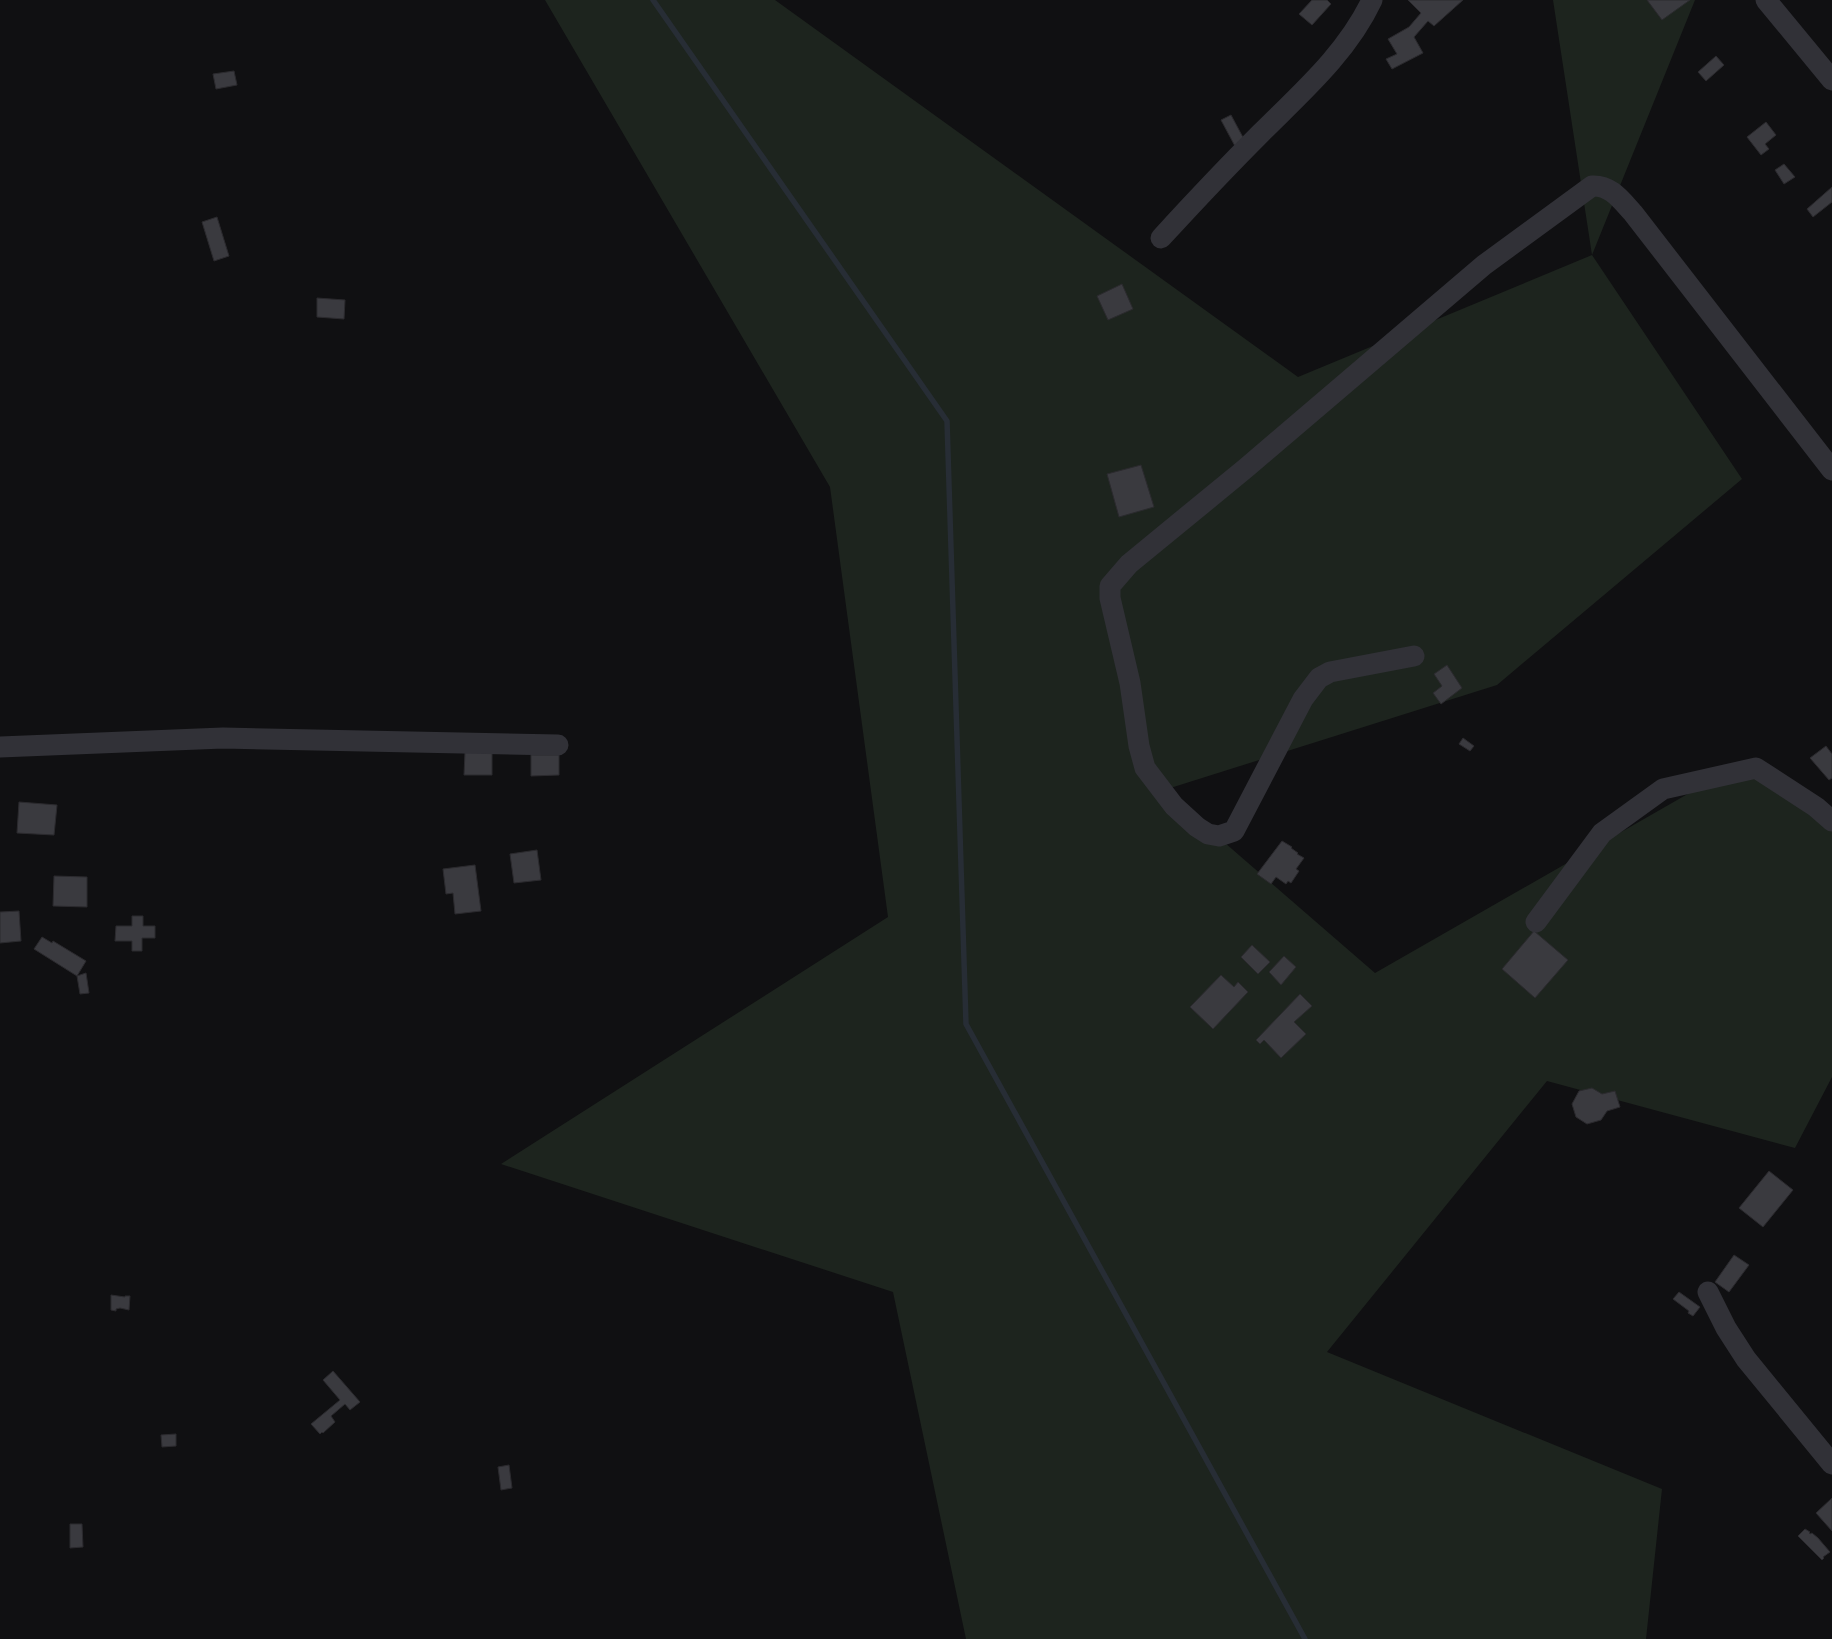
<svg xmlns="http://www.w3.org/2000/svg" width="1832" height="1639" font-family="Overpass,sans-serif">
	<style>
		.green { fill: #1d241e }
		.lines { fill: none; stroke-linecap: round; stroke-linejoin: round }
		.stream { stroke: #272d35; stroke-width: 5.5 }
		.building { fill: #3a3a3f; stroke: #2b2a2e }
		.minor { stroke: #313137; stroke-width: 21 }
	</style>
	<rect width="100%" height="100%" fill="#101012"/>
	<path class="green" d="M545,0H775L1298,377L1592,255L1553,0H1695L1592,255L1742,479L1497,685L1164,790L1375,973L1747,760L1832,813V1077L1795,1148L1547,1081L1327,1352L1662,1489L1646,1639H966L893,1292L501,1164L888,917L830,487Z"/>
	<g class="lines">
		<path class="stream" d="M653,0L947,421L966,1024L1305,1639"/>
	</g>
	<path class="building" d="M1312,0H1327L1331,4L1312,25L1299,14Z
		M1408,0H1463L1434,26L1428,21L1414,37L1423,53L1392,69L1386,59L1397,54L1388,39L1409,27L1421,13Z
		M1647,0H1690L1662,20Z
		M1716,56L1724,65L1706,81L1698,72Z
		M234,71L237,85L216,89L213,74Z
		M1231,115L1246,143L1236,148L1221,120Z
		M1766,122L1776,135L1765,144L1769,149L1761,155L1747,137Z
		M1784,164L1795,177L1784,184L1775,170Z
		M1832,187V202L1813,217L1807,209Z
		M217,217L229,256L214,261L202,222Z
		M1122,284L1133,309L1108,320L1097,296Z
		M317,298L345,300L344,319L317,317Z
		M1141,465L1154,507L1119,517L1107,474Z
		M1447,665L1462,688L1441,704L1433,693L1442,686L1434,674Z
		M1463,738L1474,746L1470,751L1459,744Z
		M1826,746L1832,754V778L1829,780L1810,758Z
		M465,752H492V775H464Z
		M531,755H559V775L531,776Z
		M19,802L57,805L54,835L17,833Z
		M1282,841L1292,847L1291,848L1298,853L1297,854L1304,858L1296,869L1299,871L1291,883L1288,881L1286,884L1276,877L1271,884L1257,874Z
		M537,850L541,880L514,883L510,854Z
		M475,865L481,911L455,914L453,893L446,894L443,869Z
		M54,876L87,877V907L53,906Z
		M19,911L21,941L0,943V912Z
		M132,916H143V926H155V938H142V951H132V941H115L116,926H132Z
		M1534,931L1568,960L1535,998L1502,969Z
		M42,937L52,943L53,941L86,961L77,976L34,949Z
		M1252,945L1270,962L1258,974L1241,957Z
		M1284,956L1296,967L1281,985L1269,972Z
		M86,973L89,993L80,994L77,976Z
		M1221,975L1234,987L1238,982L1248,992L1213,1029L1190,1007Z
		M1300,994L1312,1006L1294,1022L1306,1034L1281,1058L1264,1040L1260,1044L1256,1040Z
		M1592,1088L1602,1094L1615,1091L1620,1107L1607,1111L1601,1120L1587,1124L1576,1117L1572,1104L1579,1091Z
		M1769,1171L1793,1190L1763,1227L1739,1208Z
		M1734,1255L1749,1265L1729,1292L1715,1282Z
		M1679,1292L1700,1307L1693,1316L1688,1313L1689,1311L1673,1299Z
		M111,1295L125,1297V1296H130L129,1310L120,1308L116,1309V1311L111,1310Z
		M333,1371L360,1402L350,1410L345,1404L331,1416L335,1422L323,1433L322,1432L320,1434L311,1424L340,1400L323,1380Z
		M176,1434V1446L162,1447L161,1435Z
		M509,1465L512,1488L501,1490L498,1467Z
		M1832,1498V1531L1816,1513Z
		M70,1524H82L83,1547L70,1548Z
		M1805,1529L1810,1532L1809,1533L1810,1534L1812,1533L1818,1538L1830,1552L1823,1557L1824,1558L1822,1560L1798,1536Z"/>
	<g class="lines">
		<path class="minor" d="M1766,0L1832,80
			M1161,238C1194,202 1227,167 1261,133C1302,92 1347,53 1372,0
			M1414,656L1330,672L1319,678L1303,699L1234,831L1219,836L1208,834L1197,827L1174,806L1145,768L1139,746L1130,683L1110,598V586L1129,564L1246,468L1484,265L1592,186C1611,185 1621,200 1633,213L1832,470
			M0,747L223,738L558,745
			M1536,922L1602,833L1663,789L1756,768L1816,807L1832,821
			M1708,1292L1726,1328L1746,1359L1832,1464"/>
	</g>
</svg>
